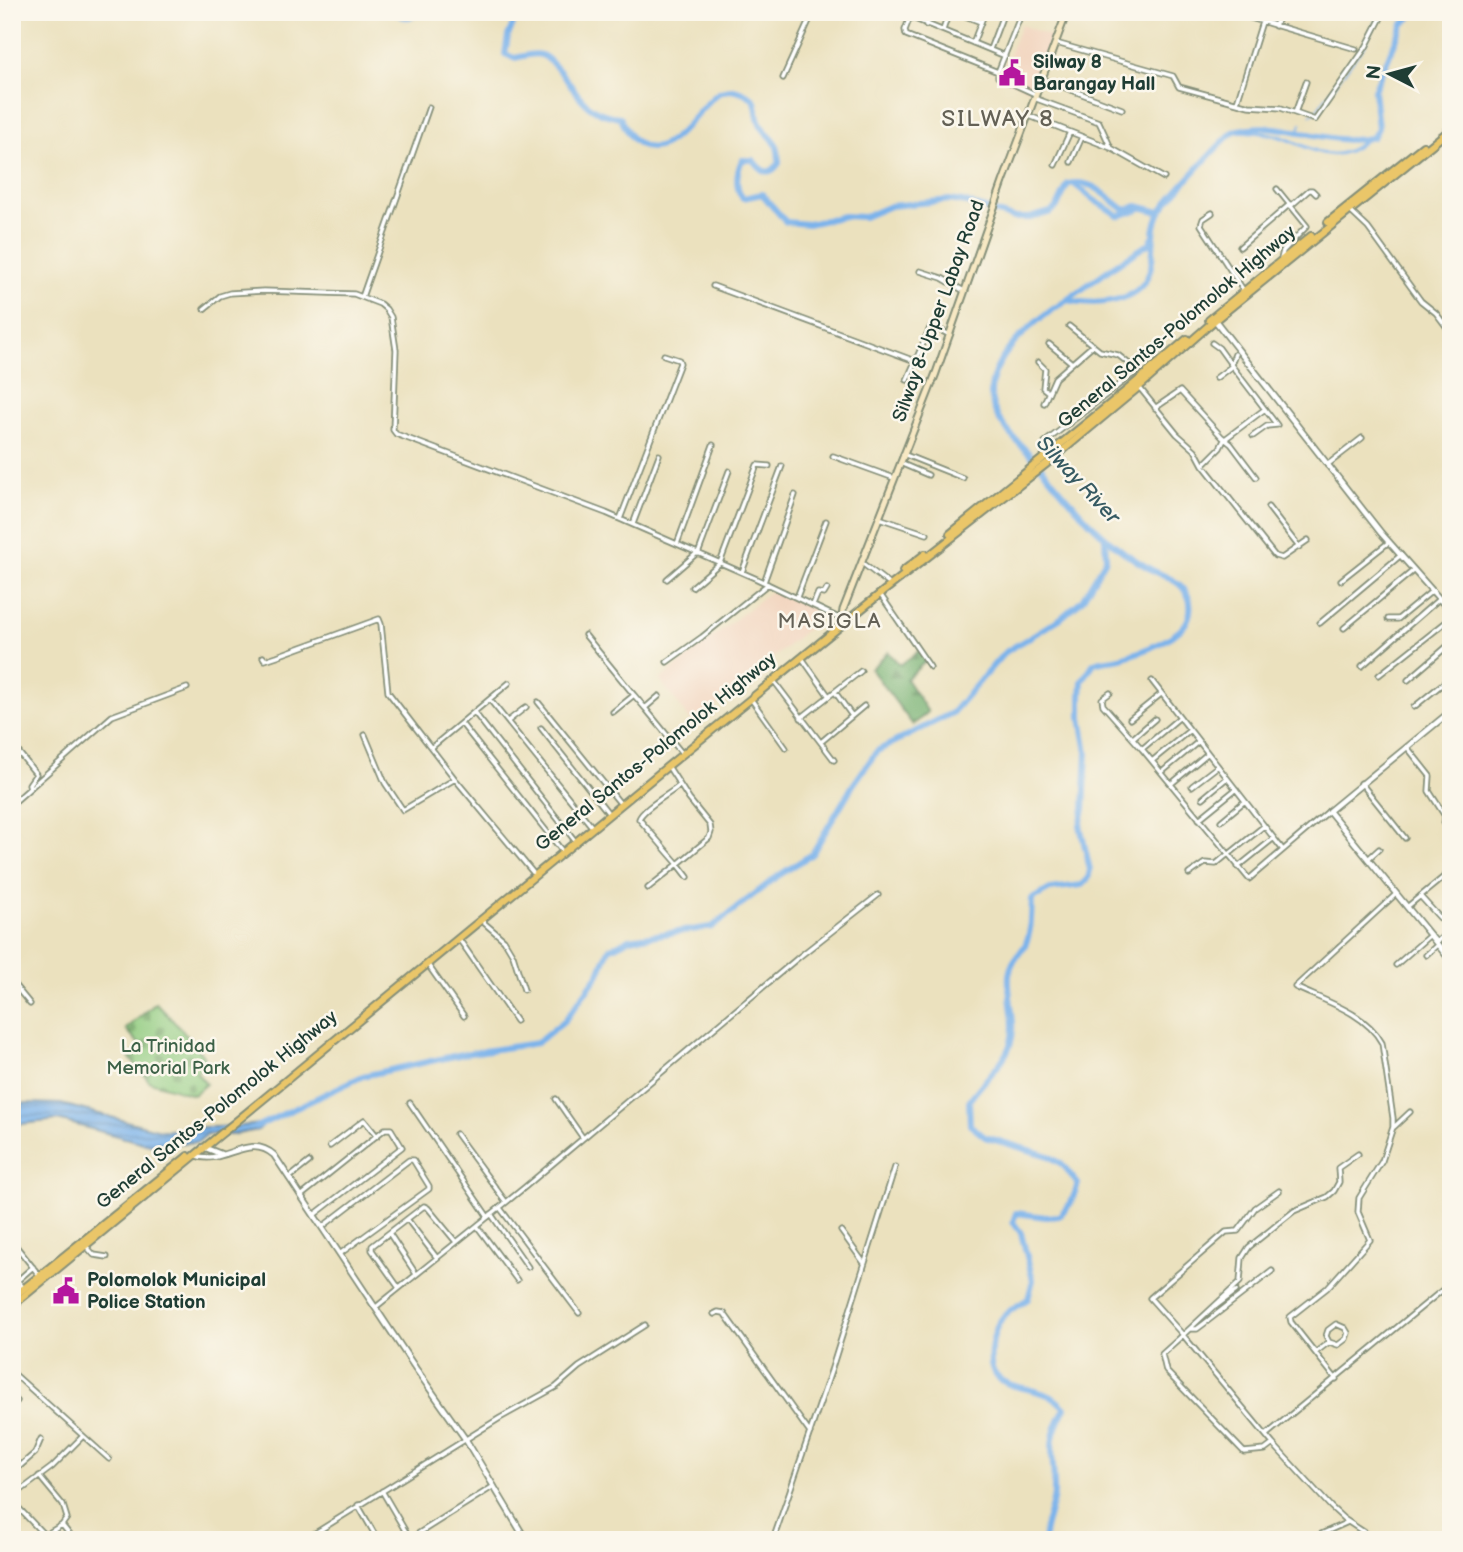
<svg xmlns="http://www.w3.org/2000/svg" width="1463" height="1552" font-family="'Balsamiq Sans',sans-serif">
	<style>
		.built { fill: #f2d4be }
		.forest { fill: url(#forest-firs); stroke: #4a7652; stroke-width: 2 }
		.cemetery { fill: url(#cemetery-stones); stroke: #58845a; stroke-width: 2 }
		.water { fill: url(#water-rules); stroke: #4e7890; stroke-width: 2 }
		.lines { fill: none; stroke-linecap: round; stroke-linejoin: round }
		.stream { stroke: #7cb3eb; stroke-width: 2 }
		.canal { stroke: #7cb3eb; stroke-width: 3.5 }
		.river { stroke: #7cb3eb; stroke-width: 6 }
		.minor-casing { stroke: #858f79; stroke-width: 7 }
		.tertiary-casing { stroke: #858f79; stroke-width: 8 }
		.secondary-casing { stroke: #858f79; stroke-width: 9 }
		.trunk-casing { stroke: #858f79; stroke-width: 10 }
		.minor { stroke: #fff; stroke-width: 3.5 }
		.tertiary { stroke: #fff; stroke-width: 4.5 }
		.secondary { stroke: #f7e8c3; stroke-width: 5 }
		.trunk { stroke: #eac669; stroke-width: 6 }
		.labels { text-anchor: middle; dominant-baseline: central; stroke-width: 5; stroke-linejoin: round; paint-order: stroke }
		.poi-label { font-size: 19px; font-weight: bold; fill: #1f3d34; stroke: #fbf7ec; text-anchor: start }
		.street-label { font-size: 19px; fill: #1f3d34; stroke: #fbf7ec }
		.park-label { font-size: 19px; fill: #3c6147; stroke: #fbf7ec }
		.water-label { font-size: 21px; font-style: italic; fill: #365a62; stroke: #fbf7ec }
		.neighbourhood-label { font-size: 21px; letter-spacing: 2px; fill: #646156; stroke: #fbf7ec }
		.quarter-label { font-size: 23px; letter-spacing: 2px; fill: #646156; stroke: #fbf7ec }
	</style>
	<defs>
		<pattern id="forest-firs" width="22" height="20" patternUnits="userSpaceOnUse" patternTransform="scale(1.75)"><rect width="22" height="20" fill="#75b06f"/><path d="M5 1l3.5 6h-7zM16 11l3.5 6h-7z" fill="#5f905c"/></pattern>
		<pattern id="cemetery-stones" width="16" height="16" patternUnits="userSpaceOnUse" patternTransform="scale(1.75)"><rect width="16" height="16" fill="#92cc81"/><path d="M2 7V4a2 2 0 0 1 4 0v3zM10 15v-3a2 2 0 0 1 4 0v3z" fill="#77a76a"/></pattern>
		<pattern id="water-rules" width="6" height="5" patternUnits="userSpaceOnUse" patternTransform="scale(1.75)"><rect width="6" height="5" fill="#7cb3eb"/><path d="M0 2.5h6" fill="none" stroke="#6593bf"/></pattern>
	</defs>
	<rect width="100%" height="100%" fill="#fbf7ec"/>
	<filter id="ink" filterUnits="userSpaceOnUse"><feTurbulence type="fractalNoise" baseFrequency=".0143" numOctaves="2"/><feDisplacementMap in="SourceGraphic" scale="14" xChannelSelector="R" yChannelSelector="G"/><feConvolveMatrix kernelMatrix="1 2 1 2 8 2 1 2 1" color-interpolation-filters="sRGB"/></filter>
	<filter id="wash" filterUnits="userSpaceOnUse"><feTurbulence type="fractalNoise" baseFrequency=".00686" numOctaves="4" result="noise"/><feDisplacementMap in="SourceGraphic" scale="28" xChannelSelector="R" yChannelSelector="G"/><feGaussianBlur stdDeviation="1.57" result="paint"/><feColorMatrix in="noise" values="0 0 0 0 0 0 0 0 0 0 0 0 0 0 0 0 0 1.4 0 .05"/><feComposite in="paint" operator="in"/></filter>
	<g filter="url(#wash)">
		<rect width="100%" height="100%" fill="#ebe1be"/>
		<path class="built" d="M1021,25L1052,37L1031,90L1000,77Z
			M773,589L825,614L694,725L660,680Z"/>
		<path class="forest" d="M919,651L926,661L906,679L928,712L913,725L871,669L888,652L900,665Z"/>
		<path class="cemetery" d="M156,1003L182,1030L208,1062L196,1072L206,1084L193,1095L150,1082L129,1057L141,1046L126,1029Z"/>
		<path class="water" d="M23,1103L61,1104L160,1130C176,1131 191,1128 207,1127C224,1127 241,1127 259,1124L261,1127L258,1130L231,1135L208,1134L197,1142L151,1145L58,1120L12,1125V1105Z"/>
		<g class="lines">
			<path class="stream" d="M1310,115L1315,112L1364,46L1380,12
				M1298,132L1301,124"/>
			<path class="canal" d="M1234,131C1249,131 1264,132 1278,136C1313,147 1332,169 1365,140"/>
			<path class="river" d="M396,12C405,21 412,16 422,12
				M518,12L508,36L505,54L514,58C523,57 532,52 541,55C546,56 550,61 554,65C577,88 581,114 620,117C624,124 628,135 634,140C667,170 696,106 719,93C723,90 731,90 735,90C742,91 750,95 754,100C758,106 756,114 759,121C765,139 779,133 779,163C769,178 761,171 753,160H742C737,171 734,188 743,198L762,194L786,222L808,224L844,216L864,217L890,206L950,200L967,203L1013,218H1030L1051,212L1057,207L1068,184C1094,178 1107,198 1125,210L1137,206L1160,212
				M1074,184L1094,200L1119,216L1139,209
				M1067,300L1114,266L1150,243L1152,238
				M256,1127L363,1076L463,1054L537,1043L565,1020L599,974L609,949L629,939L712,927L778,876L812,854L853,785L877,751L952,713L1004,653L1061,618L1082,600L1106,559L1105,537
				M1044,1540C1043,1523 1054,1508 1054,1492C1055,1453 1044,1446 1065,1408C1061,1404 1057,1400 1052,1397C1024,1382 982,1394 992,1344C998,1316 1004,1314 1028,1299L1033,1280L1021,1233L1013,1222L1016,1213L1046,1217L1059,1216L1071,1203L1078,1184L1063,1165L1049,1156L985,1137L970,1125L969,1101C981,1082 1002,1067 1010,1045C1018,1023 1007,997 1009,975C1011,962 1017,957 1024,947C1032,933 1031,915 1032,899L1050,889L1082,885L1088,879L1090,870L1080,825L1084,809L1087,752L1081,718V697L1082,681L1094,663C1103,660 1112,660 1120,658C1139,653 1181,638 1188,619C1193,607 1190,594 1180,585C1172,578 1162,575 1152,570C1136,561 1118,549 1104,536C1079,514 1058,486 1036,461C1021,444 997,425 992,402C983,361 1036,319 1067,300C1097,306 1144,304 1151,266C1155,249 1151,231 1159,214C1162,206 1229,133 1235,131C1239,129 1247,129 1251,128C1290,123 1337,148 1373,137L1378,128L1374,90L1403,24L1416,12"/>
		</g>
	</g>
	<g filter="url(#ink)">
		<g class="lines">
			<g class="minor-casing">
				<path id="minor" d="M912,12L905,30L906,35L998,72
					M955,12L981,22
					M1022,12L998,72V77L1035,94
					M1230,12L1356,49
					M910,17L1005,56
					M926,25L931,12
					M1275,26L1281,12
					M943,30L949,12
					M973,43L985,12
					M1056,43L1173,76L1179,87L1249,106L1281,108L1315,120L1366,47L1384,12
					M990,49L1004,12
					M783,78L813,12
					M1042,79L1122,109
					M1034,98L1099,122L1111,148
					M1237,102L1262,22
					M1295,113L1306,82
					M1027,115L1111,148L1164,178
					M1071,162L1082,137
					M1055,165L1070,132
					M1277,189L1307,226L1283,251L1281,259
					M1292,205L1309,190H1312L1316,194
					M1350,211L1368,228L1421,301L1436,313L1451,333
					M1212,213L1203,219L1201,225L1244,291
					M1240,247L1290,204
					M920,271L942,278L964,291
					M713,286L915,361
					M362,297L429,107
					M204,309L220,296L230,293L264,291L354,294L380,304L386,309L391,317L396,350L393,430L396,434L606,513L757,579L841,619
					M1069,326L1100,351L1118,355L1137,370
					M1212,343L1219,348L1232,366
					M1049,344L1072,363
					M1038,362L1045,369L1043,388L1048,392
					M1231,364L1235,354
					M1216,378L1232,366L1277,425L1267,426L1253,436
					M907,380L930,328L934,327L950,335
					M1139,387L1177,434L1195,450L1203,465L1275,556L1282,558L1308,540
					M1044,403L1055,378L1093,345
					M1155,408L1180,391L1222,437L1231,444L1256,477
					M1225,439L1265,409
					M1045,442L1138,370
					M903,454L963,478
					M833,456L894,478
					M900,463L928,475
					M1203,465L1220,448L1224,440
					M1327,465L1362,438
					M1268,507L1299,547
					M879,518L927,534
					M620,519L680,363L679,360L664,355
					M633,524L659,455
					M677,544L713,445
					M698,554L729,471
					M720,563L757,465L769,466
					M862,563L888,583
					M742,572L782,466
					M667,579L697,553
					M1341,580L1389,542
					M764,582L795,495
					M692,587L720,563
					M880,594L930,667
					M797,597L826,521
					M813,605L818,593L824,594L827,589
					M1388,619H1398L1432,591
					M1320,623L1401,555
					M1344,628L1414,570
					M585,635L634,695
					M263,657L265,660L277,656L379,619L381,624L388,692L455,779
					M802,658L828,695
					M667,662L702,637L768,584
					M1362,666L1439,599
					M1379,675L1451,618
					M1408,680L1451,643
					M774,681L834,760
					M1152,681L1283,850
					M835,692L852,716
					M1110,693L1102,699L1103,705L1142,749L1249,879L1329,811
					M751,699L786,748
					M490,700L593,828
					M538,702L619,802
					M1414,707L1451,677
					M645,708L681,752
					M474,712L576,842
					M613,712L634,695L645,708L659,696
					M801,718L861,671
					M1130,719L1161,694
					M508,721L526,707
					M461,723L563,852
					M541,728L609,814
					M365,735L385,783L403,810L455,779L535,875
					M1133,738L1155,719
					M821,742L864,706
					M12,744L36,774L29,784L30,788
					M432,747L509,683
					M1407,747L1430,776L1429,791L1445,816L1444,824
					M1142,749L1180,717
					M1152,761L1190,730
					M668,766L689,799L710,825L711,832L709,838L678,864L639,819C643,808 670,794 680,785
					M1162,772L1198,742
					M1361,783L1405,838
					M1171,784L1207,754
					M1192,786L1218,766
					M1203,798L1227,778
					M12,804L112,716L187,688
					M1199,819L1236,789
					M1221,821L1245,801
					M1228,855L1264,826
					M1368,859L1379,849
					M1238,867L1274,838
					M1189,874L1205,863L1216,864L1228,854
					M648,888L678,864L688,877
					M1420,896L1440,918
					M1407,907L1451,871
					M482,921L504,940L513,955L524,990
					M459,939L516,1021
					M1436,942L1448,933
					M1426,955L1437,945
					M428,965L464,1016
					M1396,965L1430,935
					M12,982L30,1004
					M556,1099L583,1138
					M410,1103L488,1217
					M1394,1127L1410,1112
					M456,1134L506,1202
					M330,1146L364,1120L377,1136
					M1358,1154L1338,1168L1339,1182L1334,1191L1327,1197L1294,1211L1249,1247L1242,1258L1240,1282L1183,1335L1273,1444L1331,1507L1344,1519L1376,1540
					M289,1178L309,1162
					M301,1196L385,1129H391L402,1147L314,1215
					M500,1208L579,1313
					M491,1214L528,1267
					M407,1219L437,1258
					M477,1226L517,1280
					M322,1227L409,1160H413L429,1186V1189L341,1253
					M841,1231L864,1263
					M389,1233L416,1274
					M12,1241L39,1275
					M86,1246L94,1255L107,1257
					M12,1275L24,1288
					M12,1281L20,1290
					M17,1281L33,1267
					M399,1288L372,1250V1246L424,1206L428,1208L456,1242
					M1216,1306L1236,1291
					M376,1307L525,1187L799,957L878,895
					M714,1314L718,1312L724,1313L810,1433
					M1191,1329H1197L1205,1323L1272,1271
					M1316,1352L1329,1342L1338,1345L1346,1339L1348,1333L1345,1328L1336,1324L1328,1330L1326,1336L1329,1342
					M12,1372L109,1459
					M1336,1379L1291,1322L1290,1317L1327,1288L1370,1240L1358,1212L1359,1198L1382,1161L1393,1127V1118L1382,1043C1366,1013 1325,1001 1295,987L1396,894
					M12,1397L17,1401
					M1266,1435L1451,1283
					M1273,1444L1265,1450L1244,1452L1166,1371L1162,1354L1183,1335L1150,1298L1226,1232L1238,1231L1255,1208L1279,1191
					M12,1473L35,1453L41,1439
					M39,1476L63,1505L67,1518L62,1525
					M382,1491L410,1539
					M12,1497L52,1467L82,1437
					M12,1501L49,1540
					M358,1505L374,1533
					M45,1535L62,1525L74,1540
					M23,1536L26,1540
					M304,1540L500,1418L556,1387L579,1367L645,1325
					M408,1540L494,1486
					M773,1540L831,1371L895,1167
					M1308,1540L1348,1522"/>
			</g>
			<g class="tertiary-casing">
				<path id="tertiary" d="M1214,319L1381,533L1451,612
					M1451,711L1329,811L1451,961
					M203,1147L221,1154
					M195,1155C222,1167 248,1132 274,1155L416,1369L466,1440L526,1540"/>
			</g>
			<g class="secondary-casing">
				<path id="secondary" d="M845,622L842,617L843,610L936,373L1003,182L1067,12"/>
			</g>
			<g class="trunk-casing">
				<path id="trunk" d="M1328,222L1423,146
					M1209,320L1311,236
					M950,534L1127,390L1187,339
					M903,571L925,554
					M12,1298L188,1156
					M12,1306L668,766L880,594L1050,461L1139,387L1215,320L1451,129"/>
			</g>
			<use href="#minor" class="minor"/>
			<use href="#tertiary" class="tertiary"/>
			<use href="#secondary" class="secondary"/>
			<use href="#trunk" class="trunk"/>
		</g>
	</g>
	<defs>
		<g id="civic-bare" transform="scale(2.1)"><path d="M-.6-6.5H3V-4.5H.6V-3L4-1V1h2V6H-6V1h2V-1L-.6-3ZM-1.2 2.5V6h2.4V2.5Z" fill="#b5179e" stroke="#fbf7ec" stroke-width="2.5" paint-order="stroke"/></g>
	</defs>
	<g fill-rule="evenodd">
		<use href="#civic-bare" x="1012" y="73"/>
		<use href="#civic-bare" x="66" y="1291"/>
	</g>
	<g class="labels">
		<g class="poi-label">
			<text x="1033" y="62">Silway 8<tspan x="1033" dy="22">Barangay Hall</tspan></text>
			<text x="87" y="1280">Polomolok Municipal<tspan x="87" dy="22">Police Station</tspan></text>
		</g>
		<g class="street-label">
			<text transform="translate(939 311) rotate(-70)">Silway 8-Upper Labay Road</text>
			<text transform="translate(1177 327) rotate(-40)">General Santos-Polomolok Highway</text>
			<text transform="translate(656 752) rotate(-39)">General Santos-Polomolok Highway</text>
			<text transform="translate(217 1110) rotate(-39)">General Santos-Polomolok Highway</text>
		</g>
		<g class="park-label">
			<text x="168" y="1046">La Trinidad<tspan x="168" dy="22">Memorial Park</tspan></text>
		</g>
		<g class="water-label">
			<text transform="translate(1078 480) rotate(47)">Silway River</text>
		</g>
		<g class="neighbourhood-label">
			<text x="830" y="621">MASIGLA</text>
		</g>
		<g class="quarter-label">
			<text x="998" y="119">SILWAY 8</text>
		</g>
	</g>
	<rect width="1463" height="1552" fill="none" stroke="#fbf7ec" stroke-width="42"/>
	<g transform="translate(1390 74) rotate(276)" stroke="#fbf7ec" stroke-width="5" paint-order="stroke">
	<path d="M0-5L12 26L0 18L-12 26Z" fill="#1f3d34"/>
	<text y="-10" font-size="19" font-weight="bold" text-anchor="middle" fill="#1f3d34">N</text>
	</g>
</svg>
